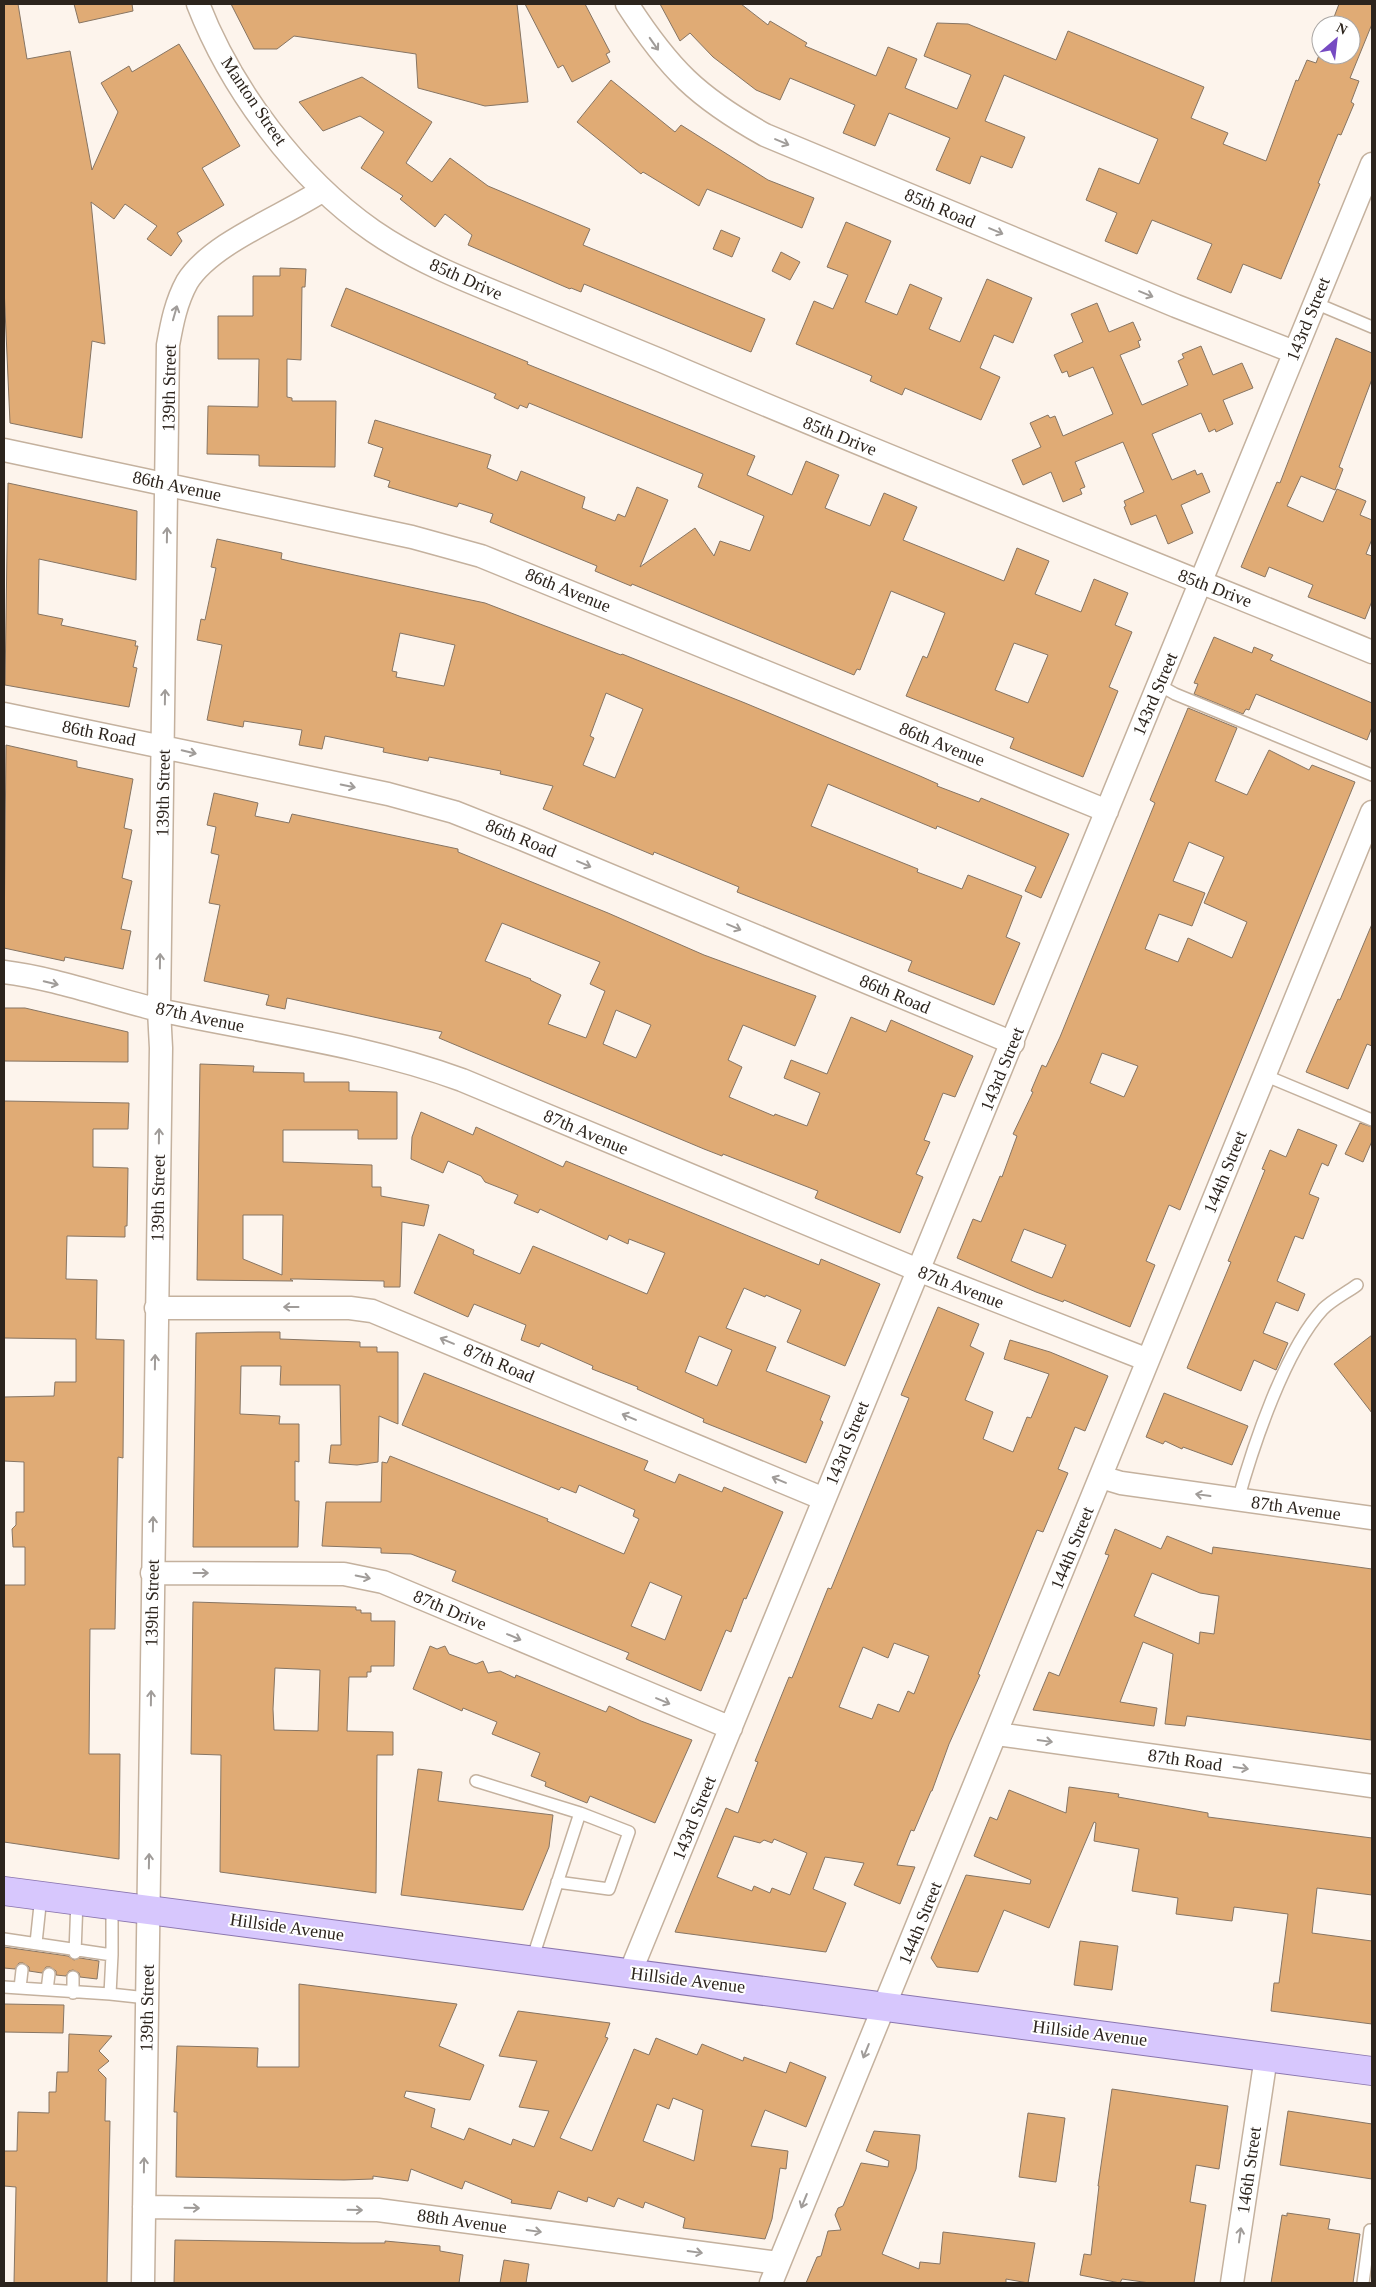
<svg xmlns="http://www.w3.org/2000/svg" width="1376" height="2287" font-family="'Times New Roman',serif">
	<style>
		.building { fill: #e0ab75; stroke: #877563; fill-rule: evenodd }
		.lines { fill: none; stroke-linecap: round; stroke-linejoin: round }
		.service-casing { stroke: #c4b19e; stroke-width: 14 }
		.minor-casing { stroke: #c4b19e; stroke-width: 25 }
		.primary-casing { stroke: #8a75ae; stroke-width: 30 }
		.service { stroke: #fff; stroke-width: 11 }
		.minor { stroke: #fff; stroke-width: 22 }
		.primary { stroke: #d7c7fd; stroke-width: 28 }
		.oneway { stroke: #a09c99 }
		.labels { text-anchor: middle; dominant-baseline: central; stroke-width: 4; stroke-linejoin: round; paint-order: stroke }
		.street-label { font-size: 18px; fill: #2c241d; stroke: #fff }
	</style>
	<rect width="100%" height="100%" fill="#fdf4ec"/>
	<path class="building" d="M4,4H18L27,59L70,51L92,170L118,112L101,83L129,66L132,72L179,44L240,146L202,168L224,205L177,233L182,241L171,256L147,239L157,226L125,204L114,219L91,202L105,344L92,341L82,438L10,423L4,287Z
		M74,4H132L133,11L79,23Z
		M231,4H517L528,102L485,106L418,88L416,54L294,36L277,49H254Z
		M525,4H585L610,52L606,54L610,62L572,82L563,65L558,68Z
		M660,4H741L768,25L770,21L807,43L805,46L876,76L888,47L917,59L905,88L957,109L971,75L924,56L937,23L968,24L1056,60L1068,31L1204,87L1191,118L1228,133L1223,144L1266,161L1296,80L1298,81L1307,60L1316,63L1321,50V55H1351V25H1331L1339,4H1372V24L1350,78L1359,81L1351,102L1354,104L1341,135L1338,134L1318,183L1320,184L1281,279L1243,264L1231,293L1197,279L1212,244L1152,220L1137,254L1105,241L1117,213L1086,200L1099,168L1139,184L1158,139L1004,75L985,121L1025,137L1012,168L981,156L970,184L936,170L950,138L889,113L875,146L843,133L855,105L790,78L780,100L756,90L713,57L690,33L680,41Z
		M362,77L432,122L406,163L432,182L450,158L488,186L590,229L583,245L765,319L751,352L584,284L581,292L571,288L570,289L468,245L472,235L445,214L435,227L400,199L403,196L361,168L384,132L360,116L323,131L299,102Z
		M611,80L675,132L681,125L768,180L814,198L802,228L707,189L699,206L643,172L641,174L577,122Z
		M846,222L891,241L865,302L897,315L910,284L942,298L929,329L960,342L987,279L1032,298L1013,343L994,335L980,368L1000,377L981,420L905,388L902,395L870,381L872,376L796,344L814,301L833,309L848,275L827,267Z
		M721,230L740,238L732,257L713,249Z
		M781,252L800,262L790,280L772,271Z
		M280,268L306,269L305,287H302L301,360L287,359V397L292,398V401H336L335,467L259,466V455L207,454L208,406L258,407L259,359H218V316H253V276H280Z
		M346,288L528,362L527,364L755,456L747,475L792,495L806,461L839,475L825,508L870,526L884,493L917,507L903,540L1004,581L1017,548L1049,561L1035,594L1081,612L1094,579L1128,593L1115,625L1132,632L1109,687L1118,691L1083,777L1010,748L1014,738L906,696L923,656L927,658L945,613L891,591L860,670L857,669L854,675L632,584L631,586L595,571L597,566L490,522L493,514L459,503L457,507L388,487L390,481L374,476L383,448L368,443L375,420L491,455L487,468L517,481L521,471L585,497L582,508L615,521L618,514L625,517L637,487L668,500L640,567L695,528L714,556L720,541L750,551L764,516L698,487L703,474L529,403L527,408L520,405L518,409L494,398L496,394L331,326ZM1014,643L1048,655L1028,703L995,690Z
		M1097,303L1109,332L1133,322L1141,340L1138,341L1140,347L1120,355L1142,405L1188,385L1178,361L1184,358L1182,354L1201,346L1213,375L1242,363L1253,388L1223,400L1233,424L1216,432L1215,429L1209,432L1201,413L1152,434L1172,480L1195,470L1197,475L1202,473L1210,492L1181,505L1193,533L1168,544L1156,515L1131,525L1124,507L1126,506L1124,501L1144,492L1123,442L1075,462L1085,487L1080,489L1082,494L1063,502L1051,472L1023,485L1012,460L1041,447L1030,423L1048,415L1050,418L1055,416L1063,436L1113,414L1093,367L1069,377L1067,371L1062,373L1054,355L1083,342L1071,314Z
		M1336,338L1372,353V379L1339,467L1343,469L1335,490L1301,476L1287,506L1323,522L1337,489L1366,501L1360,515L1372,520V539L1366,554L1372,556V601L1365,619L1308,597L1313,585L1269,567L1265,577L1241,567L1277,482L1280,483Z
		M8,483L137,511L136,580L39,559L38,614L63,619L61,625L136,641L135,646H138L133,667L137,668L129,707L5,685Z
		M217,539L282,553L281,559L298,563L485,603L621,655L622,654L745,703L920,776L938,784L937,786L979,802L981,798L1069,834L1041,898L1025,891L1036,867L937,826L936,829L828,784L811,826L918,869L917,872L962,889L968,875L1022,896L1006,937L1020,943L994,1005L908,971L912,961L737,892L739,887L654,852L653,855L543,809L553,786L500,774L501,771L429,757L428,761L383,752L384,748L325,736L322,749L299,745L302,730L244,721L243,727L207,720L222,645L197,640L201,619L205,620L216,568L211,567ZM400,633L455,645L444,686L396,677L397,672L392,671ZM606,693L643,709L615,778L583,765L594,738L590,736Z
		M1214,637L1252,653L1254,647L1273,655L1270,660L1372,703V727L1367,740L1256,694L1249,710L1246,709L1243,714L1194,694L1198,684L1194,683Z
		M1188,708L1237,728L1215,781L1247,795L1269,750L1309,770L1312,765L1355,782L1180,1210L1169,1205L1146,1261L1155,1265L1130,1327L1064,1300L1063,1302L1036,1292L957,1258L973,1219L981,1222L1000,1176L1002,1177L1017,1136L1013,1134L1033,1092L1031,1091L1042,1065L1046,1067L1060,1037L1155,803L1150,800ZM1189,842L1224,857L1204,903L1247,922L1232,958L1188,938L1178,962L1145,949L1159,914L1192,926L1205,893L1173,881ZM1102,1053L1138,1066L1124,1097L1090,1083ZM1024,1229L1066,1245L1052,1278L1011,1261Z
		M6,745L77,761V767L133,779L124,828L132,830L122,878L132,881L121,929L131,931L123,969L65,957L64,961L4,948Z
		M214,793L258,803L255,816L289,823L292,814L458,849V852L608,913L704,955L816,996L795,1046L743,1025L728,1060L742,1067L729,1097L774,1116L775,1114L807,1126L820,1093L784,1078L791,1060L827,1074L851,1017L886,1032L891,1020L973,1056L955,1097L943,1093L924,1140L930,1142L916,1174L923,1177L900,1233L815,1198L818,1191L723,1154L722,1156L704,1149L439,1038L442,1032L287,998L285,1009L266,1005L269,995L204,981L220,905L209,903L219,855L211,853L216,827L207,825ZM502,923L600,962L590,984L605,991L586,1038L548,1024L561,995L530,980L531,979L485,961ZM616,1010L651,1025L636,1058L603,1044Z
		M1372,924V1046L1367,1044L1348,1089L1306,1072L1338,999L1340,1000Z
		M4,1008H25L128,1032V1062L4,1061Z
		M200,1064L254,1066L253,1072L304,1073V1082H349V1091L397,1092V1139H358V1130H283V1162L372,1165V1187H381V1196L429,1205L424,1226L402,1222L400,1287H384V1281L298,1279H290L293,1281L197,1280ZM243,1215H283L282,1275L243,1259Z
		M4,1101L129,1103L128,1129H93V1167L128,1168L127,1226H125V1237L67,1236L66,1279L97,1280L96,1339L124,1340L123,1458L118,1457L115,1629H90L89,1754H120L119,1859L4,1842V1585H25V1547H13L12,1529L16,1525V1512H24V1462L4,1461V1397L54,1396L55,1382H76V1339L4,1338Z
		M421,1112L473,1135L476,1127L563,1167L566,1161L819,1265L821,1259L880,1284L845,1366L787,1342L801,1310L766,1295L765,1297L744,1288L726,1328L776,1347L766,1371L830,1396L820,1420L823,1422L806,1463L703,1422L704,1419L637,1389L638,1387L592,1369L593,1366L541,1343L539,1347L521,1340L526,1325L474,1304L468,1317L414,1293L439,1234L474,1250L473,1254L520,1274L533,1246L647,1294L665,1253L629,1239L628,1244L609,1235L607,1240L540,1209L538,1213L514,1203L518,1195L485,1182L481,1176L448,1161L443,1173L411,1159L412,1137ZM699,1336L732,1350L717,1386L685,1372Z
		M1360,1123L1372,1127V1141L1363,1162L1345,1154Z
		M1298,1129L1337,1145L1328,1166L1322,1163L1309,1194L1319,1198L1303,1239L1295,1236L1277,1281L1305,1294L1298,1311L1276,1302L1263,1333L1288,1343L1276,1370L1254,1360L1241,1391L1187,1368L1231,1262L1228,1261L1265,1170L1262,1169L1270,1150L1286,1157Z
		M938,1307L979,1324L970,1346L984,1353L965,1400L993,1412L983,1439L1013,1452L1027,1417L1031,1418L1049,1374L1004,1359L1010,1340L1050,1352L1108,1376L1085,1431L1075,1427L1058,1469L1068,1473L1043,1532L1037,1530L978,1674L980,1675L949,1744L932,1791H931L914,1831L911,1830L897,1865L915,1867L900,1904L854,1885L864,1863L825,1857L813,1889L846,1903L826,1952L675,1932L726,1808L738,1813L758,1762L755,1761L789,1677L792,1678L828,1588L831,1589L909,1398L901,1395ZM894,1643L929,1656L914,1694L908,1691L899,1712L878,1704L872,1719L839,1707L863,1647L888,1658ZM734,1836L760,1843L764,1840L772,1843L774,1839L807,1853L790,1895L772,1888L770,1893L754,1886L752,1891L717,1877Z
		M258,1332H280V1339L360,1342V1347H377V1352H398V1424L379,1416L378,1462L357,1465L329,1463L331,1445H341L340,1385H280L281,1366H241L240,1414L280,1416L279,1424H299V1462L295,1461V1501H299L298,1547H193L196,1333Z
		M1372,1335V1413L1334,1364Z
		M424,1373L648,1461L644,1470L675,1483L679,1474L722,1492L724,1487L783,1512L746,1599L744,1598L731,1632L726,1630L701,1691L626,1659L629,1653L452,1581L456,1571L411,1554L381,1553V1548L322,1546L326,1502H381L382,1462L387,1463L390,1456L548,1519L547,1521L624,1554L639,1519L633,1516L635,1510L579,1485L576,1493L561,1487L559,1490L402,1425ZM650,1582L682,1596L665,1640L631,1626Z
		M1164,1393L1248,1426L1232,1465L1183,1447L1182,1449L1165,1441L1163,1444L1146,1437Z
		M1115,1529L1161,1549L1167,1536L1212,1554L1213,1547L1372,1569L1371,1740L1187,1716L1185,1726L1165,1724L1173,1654L1143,1642L1120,1702L1157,1708L1154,1726L1033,1710L1049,1672L1059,1676L1109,1555L1105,1554ZM1152,1573L1200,1593L1219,1596L1214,1634L1200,1632L1199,1644L1134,1616Z
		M193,1602L356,1607V1610H361V1613H371V1621H395L394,1666H371V1672H367V1677H349L347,1731L393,1732V1755H377L376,1893L220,1872L221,1755L191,1754ZM275,1668L320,1670L318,1731L274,1730L273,1709Z
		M430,1646L437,1649L445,1646L449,1654L476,1664L483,1661L488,1673L500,1671L515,1678L516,1675L606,1712L609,1706L641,1721L692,1740L655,1823L590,1796L587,1803L545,1786L546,1782L531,1776L540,1753L492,1734L497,1722L463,1708L462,1711L413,1689Z
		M418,1769L442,1772L438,1801L553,1815L549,1847L523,1910L401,1895Z
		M1069,1787L1119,1794L1118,1797L1208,1813V1817L1372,1838V1895L1317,1888L1312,1933L1372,1941V2024L1271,2011L1274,1983H1279L1288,1914L1234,1907L1232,1921L1176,1914L1178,1898L1132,1891L1139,1849L1094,1841L1096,1823L1094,1822L1049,1928L1004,1910L978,1972L937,1967L931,1958L966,1875L1030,1884L1031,1880L974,1856L990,1817L997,1820L1009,1790L1066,1813Z
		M1080,1941L1118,1946L1112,1990L1074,1985Z
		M4,1947L68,1956L74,1960L80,1958L99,1961L97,1979L80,1977L79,1973L73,1970L69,1971L66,1976L56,1975V1971L50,1967H46L42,1973L29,1971V1967L23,1963H19L15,1969L4,1968Z
		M299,1984L457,2004L439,2046L484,2065L470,2100L406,2091L404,2097L435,2109L431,2127L464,2140L469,2128L511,2145L513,2139L534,2147L549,2111L519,2107L537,2061L499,2056L518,2011L610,2023L605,2037L608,2038L560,2138L592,2151L634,2049L649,2055L656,2038L697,2055L702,2044L743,2061L744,2057L786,2073L790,2062L826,2077L806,2127L765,2110L751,2146L788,2151L786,2169L780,2168L772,2219L765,2239L683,2228L685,2218L645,2202L643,2208L618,2198L614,2207L588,2197L587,2202L558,2191L551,2209L511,2203L512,2200L465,2181L462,2189L411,2169L408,2181L373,2176V2179L344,2180L176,2177L177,2112H174L177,2046L258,2048L257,2067H299ZM673,2098L703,2110L694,2161L643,2141L657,2104L669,2109Z
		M4,2004L64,2005L63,2033L4,2032Z
		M69,2034L112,2036L99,2051L109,2061L98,2070L106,2078L105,2121H110L107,2283H14L16,2187L4,2186V2151H17L18,2112L49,2113V2092H56L57,2072H68Z
		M1112,2089L1228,2106L1219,2169L1196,2165L1190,2202L1206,2205L1194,2283H1150L1122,2279L1120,2283L1080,2275L1084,2254L1091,2255L1099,2186H1098Z
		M1288,2111L1372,2124V2179L1280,2165Z
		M1028,2113L1065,2118L1056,2182L1019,2177Z
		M874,2131L920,2135L916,2169L882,2254L919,2269L920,2262L940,2264L943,2232L1035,2243L1028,2283L1006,2279V2283H806L817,2257L821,2256L828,2231L841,2230L835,2215L838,2208L843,2206L861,2163L888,2167L889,2161L866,2151Z
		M1287,2213L1330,2219L1328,2229L1360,2234L1353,2283H1271L1282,2215L1287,2216Z
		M175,2240L353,2243H385V2241L440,2246V2251L463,2255L459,2283H174Z
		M504,2260L529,2264L526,2283H500Z"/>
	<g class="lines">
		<g class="service-casing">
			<path id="service" d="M1315,303L1372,327
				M1159,685L1175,694L1372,775
				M1264,1075L1372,1120
				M1238,1500C1253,1446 1285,1350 1323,1309C1332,1300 1346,1293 1357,1285
				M476,1781L580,1813L532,1960
				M557,1882L609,1889L629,1832L580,1813
				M112,1904V1955
				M4,1939L112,1955L110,1994L4,1987
				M36,1943L41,1896
				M75,1953L77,1900
				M20,1988L22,1970
				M47,1990L49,1974
				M73,1993V1977
				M110,1994L147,1998
				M1363,2283L1370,2230"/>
		</g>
		<g class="minor-casing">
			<path id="minor" d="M198,4C231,89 297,178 373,231C415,260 462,279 509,298C560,319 611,340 662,361C898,462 1136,555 1372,652
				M627,4C669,69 697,97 765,135L1176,306L1294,352
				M4,450L412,537L481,556L1107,811
				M4,714L388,794L454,812L520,838L1013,1043
				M4,972C54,978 109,998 159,1010C260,1032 364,1044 462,1080L918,1270L1148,1360
				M156,1308H350L372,1311L824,1499
				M1101,1477L1121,1483L1372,1518
				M152,1573L344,1574L383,1582L731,1728
				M997,1734L1372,1786
				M630,1973L1372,164
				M144,2207L378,2210L778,2263
				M143,2283L161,1048L159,1010L168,345C172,323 176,302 187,282C211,243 284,216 323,190
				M771,2283L1372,812
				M1232,2283L1266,2057"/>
		</g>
		<g class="primary-casing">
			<path id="primary" d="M4,1891L1372,2071"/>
		</g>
		<use href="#service" class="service"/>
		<use href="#minor" class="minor"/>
		<use href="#primary" class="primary"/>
	</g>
	<defs><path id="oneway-shaft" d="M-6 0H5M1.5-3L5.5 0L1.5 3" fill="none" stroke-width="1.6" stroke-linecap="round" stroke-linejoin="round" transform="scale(1.25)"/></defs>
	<g class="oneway">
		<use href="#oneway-shaft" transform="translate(654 44) rotate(55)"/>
		<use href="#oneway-shaft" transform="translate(782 142) rotate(23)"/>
		<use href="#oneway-shaft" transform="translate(996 231) rotate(23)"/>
		<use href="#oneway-shaft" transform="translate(1146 294) rotate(22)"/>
		<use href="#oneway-shaft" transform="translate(175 313) rotate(-74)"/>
		<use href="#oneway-shaft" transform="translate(167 535) rotate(-89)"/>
		<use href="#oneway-shaft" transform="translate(165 697) rotate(-89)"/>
		<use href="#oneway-shaft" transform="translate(189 752) rotate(13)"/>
		<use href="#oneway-shaft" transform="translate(348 786) rotate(12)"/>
		<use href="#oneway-shaft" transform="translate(584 864) rotate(23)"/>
		<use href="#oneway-shaft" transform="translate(734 927) rotate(23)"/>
		<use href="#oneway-shaft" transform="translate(160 961) rotate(-89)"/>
		<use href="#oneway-shaft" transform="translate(51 983) rotate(14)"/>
		<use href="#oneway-shaft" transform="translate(159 1136) rotate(-89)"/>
		<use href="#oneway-shaft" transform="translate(291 1307) rotate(-180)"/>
		<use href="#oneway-shaft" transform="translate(447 1341) rotate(-157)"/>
		<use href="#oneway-shaft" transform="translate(155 1362) rotate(-89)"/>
		<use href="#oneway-shaft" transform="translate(629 1417) rotate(-157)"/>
		<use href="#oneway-shaft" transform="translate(779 1480) rotate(-157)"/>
		<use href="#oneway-shaft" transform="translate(1203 1495) rotate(-172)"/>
		<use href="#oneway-shaft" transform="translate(153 1524) rotate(-89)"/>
		<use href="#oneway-shaft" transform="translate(201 1573)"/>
		<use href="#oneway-shaft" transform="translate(363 1577) rotate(12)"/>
		<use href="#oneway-shaft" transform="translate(514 1637) rotate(23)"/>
		<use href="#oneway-shaft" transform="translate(151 1698) rotate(-89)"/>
		<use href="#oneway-shaft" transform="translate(663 1701) rotate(23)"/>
		<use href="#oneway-shaft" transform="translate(1045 1741) rotate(8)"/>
		<use href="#oneway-shaft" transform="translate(1241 1768) rotate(8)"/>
		<use href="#oneway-shaft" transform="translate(149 1861) rotate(-89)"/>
		<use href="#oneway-shaft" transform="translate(866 2051) rotate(112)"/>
		<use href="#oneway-shaft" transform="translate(144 2165) rotate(-89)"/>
		<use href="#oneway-shaft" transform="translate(804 2201) rotate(112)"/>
		<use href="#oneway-shaft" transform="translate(192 2208) rotate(1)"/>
		<use href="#oneway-shaft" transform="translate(355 2210) rotate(1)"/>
		<use href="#oneway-shaft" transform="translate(534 2231) rotate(8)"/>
		<use href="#oneway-shaft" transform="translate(1240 2235) rotate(-82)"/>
		<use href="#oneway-shaft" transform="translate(695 2252) rotate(8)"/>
	</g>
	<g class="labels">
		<g class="street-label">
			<text transform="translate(254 101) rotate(56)">Manton Street</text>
			<text transform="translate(940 208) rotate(23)">85th Road</text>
			<text transform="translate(466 279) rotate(24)">85th Drive</text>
			<text transform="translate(1308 319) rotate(-68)">143rd Street</text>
			<text transform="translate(169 388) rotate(-89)">139th Street</text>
			<text transform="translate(840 436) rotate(22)">85th Drive</text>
			<text transform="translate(177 486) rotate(12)">86th Avenue</text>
			<text transform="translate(1215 588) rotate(21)">85th Drive</text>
			<text transform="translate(568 590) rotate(22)">86th Avenue</text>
			<text transform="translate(1155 694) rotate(-67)">143rd Street</text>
			<text transform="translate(99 733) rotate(11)">86th Road</text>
			<text transform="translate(942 744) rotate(22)">86th Avenue</text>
			<text transform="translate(163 793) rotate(-89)">139th Street</text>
			<text transform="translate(521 838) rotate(22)">86th Road</text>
			<text transform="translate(895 994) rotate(23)">86th Road</text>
			<text transform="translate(200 1017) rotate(12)">87th Avenue</text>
			<text transform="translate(1002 1069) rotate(-68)">143rd Street</text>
			<text transform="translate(586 1132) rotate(23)">87th Avenue</text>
			<text transform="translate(1225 1172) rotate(-68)">144th Street</text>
			<text transform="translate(158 1198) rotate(-89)">139th Street</text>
			<text transform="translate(961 1287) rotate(21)">87th Avenue</text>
			<text transform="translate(499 1363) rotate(23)">87th Road</text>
			<text transform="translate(847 1443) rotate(-68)">143rd Street</text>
			<text transform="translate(1296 1508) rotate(8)">87th Avenue</text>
			<text transform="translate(1072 1548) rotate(-68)">144th Street</text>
			<text transform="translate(152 1603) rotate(-89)">139th Street</text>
			<text transform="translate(450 1610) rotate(23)">87th Drive</text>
			<text transform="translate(1185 1760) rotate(8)">87th Road</text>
			<text transform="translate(694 1818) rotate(-68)">143rd Street</text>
			<text transform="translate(920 1923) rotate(-68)">144th Street</text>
			<text transform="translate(287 1927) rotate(8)">Hillside Avenue</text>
			<text transform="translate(688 1980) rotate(7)">Hillside Avenue</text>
			<text transform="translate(147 2008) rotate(-89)">139th Street</text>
			<text transform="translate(1090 2033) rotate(7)">Hillside Avenue</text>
			<text transform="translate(1249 2170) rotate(-82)">146th Street</text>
			<text transform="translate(462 2221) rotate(8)">88th Avenue</text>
		</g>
	</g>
	<rect width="1376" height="2287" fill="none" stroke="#2c241d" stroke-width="10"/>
	<g transform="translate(1336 40) rotate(28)"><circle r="24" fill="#ffffff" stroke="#aba7a5"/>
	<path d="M0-4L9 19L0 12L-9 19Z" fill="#764ac2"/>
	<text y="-8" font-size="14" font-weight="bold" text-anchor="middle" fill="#2c241d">N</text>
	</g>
</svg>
